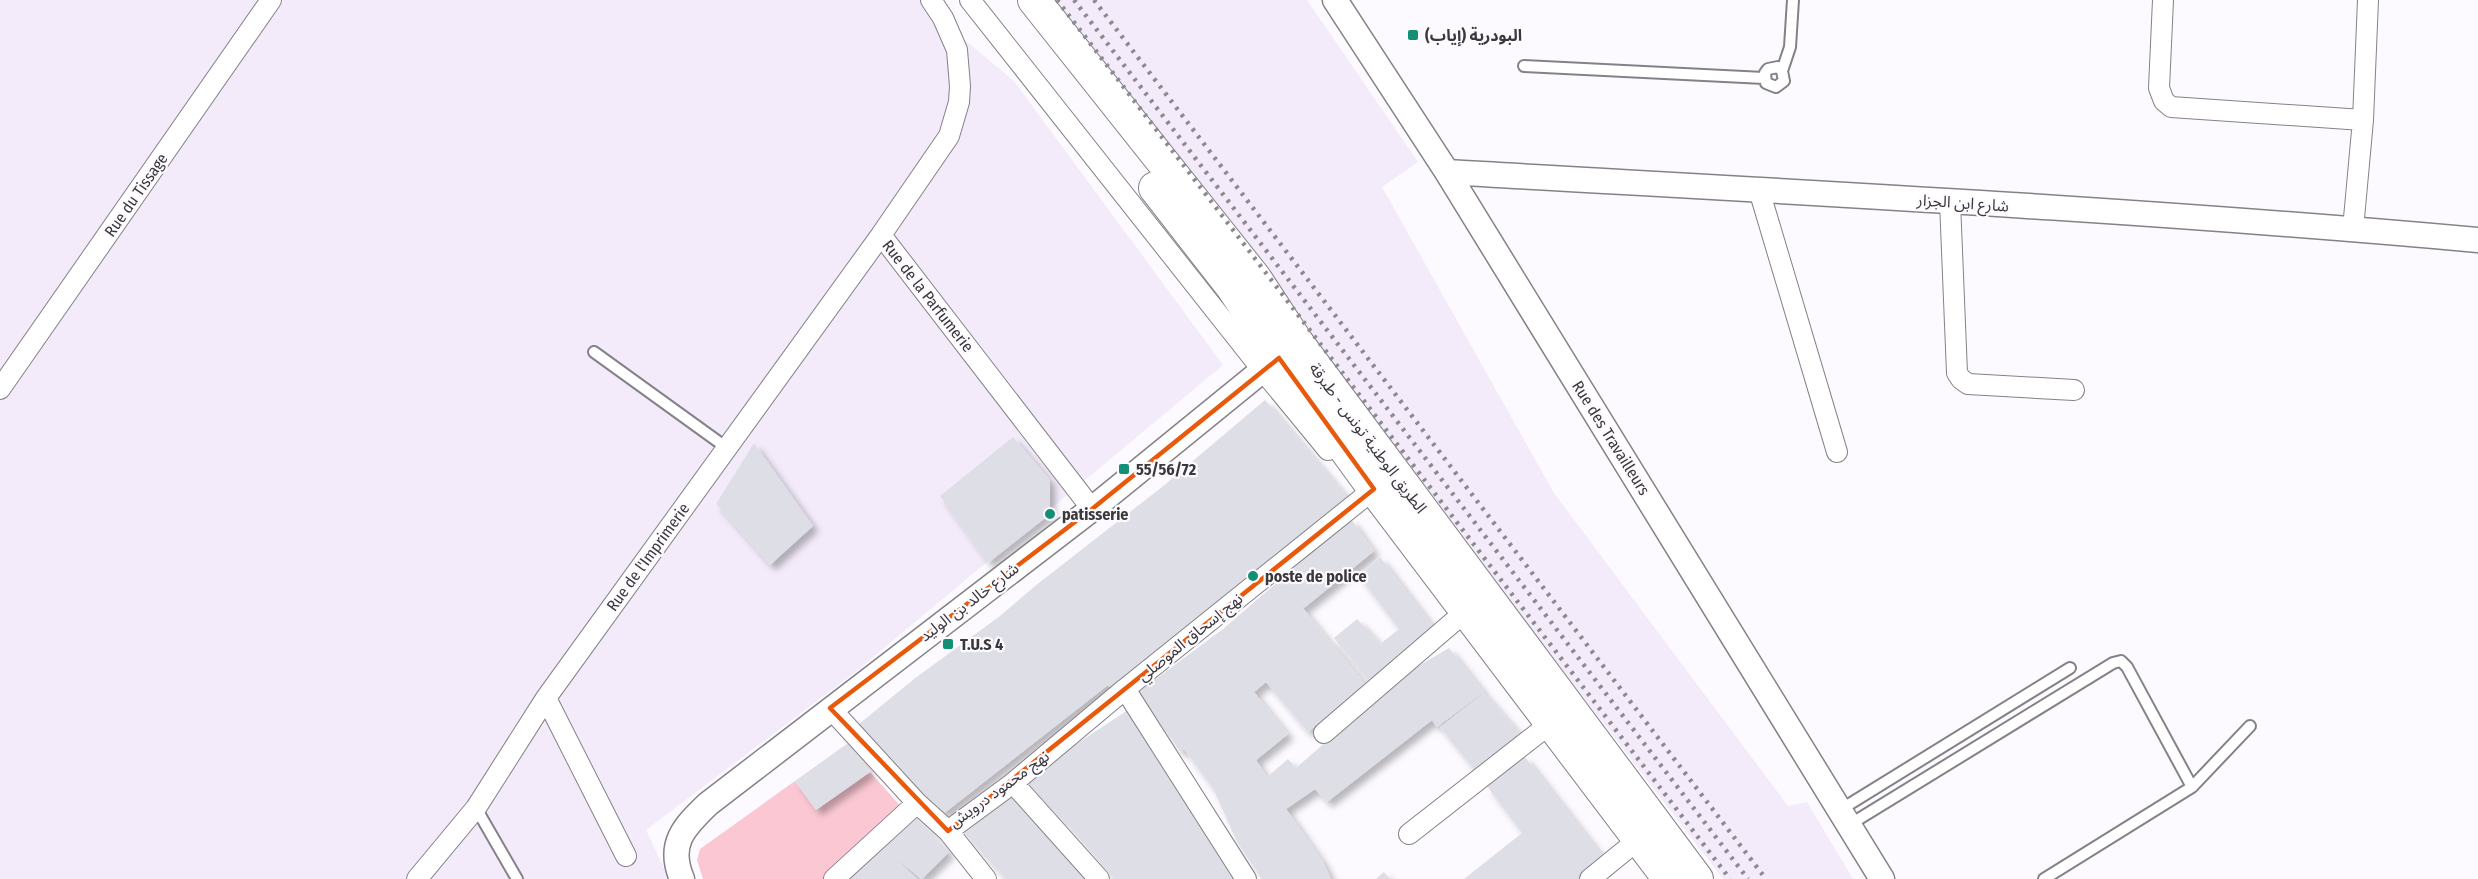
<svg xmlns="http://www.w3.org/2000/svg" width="2478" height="879" font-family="'Fira Sans Condensed','Noto Sans Arabic',sans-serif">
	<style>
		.built { fill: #f3ebfa }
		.green { fill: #fac7d2 }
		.building { fill: #dedee7; filter: url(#shadow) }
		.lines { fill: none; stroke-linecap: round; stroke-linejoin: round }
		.service-casing { stroke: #858188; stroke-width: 14 }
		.minor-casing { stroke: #858188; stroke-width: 22 }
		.tertiary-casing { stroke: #858188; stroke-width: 27 }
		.primary-casing { stroke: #858188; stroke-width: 34 }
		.service { stroke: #fff; stroke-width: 10 }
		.minor { stroke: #fff; stroke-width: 20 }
		.tertiary { stroke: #fff; stroke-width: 24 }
		.primary { stroke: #fff; stroke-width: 32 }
		.rail { stroke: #8c8a8e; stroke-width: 4.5; stroke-dasharray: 3 6; stroke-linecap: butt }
		.marked { fill: none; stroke: #e8590c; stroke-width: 4.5; stroke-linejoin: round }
		.poi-dot { fill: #128f74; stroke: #fcfaff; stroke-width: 2 }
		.labels { text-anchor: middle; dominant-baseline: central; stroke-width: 4.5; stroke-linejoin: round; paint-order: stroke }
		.poi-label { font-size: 16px; font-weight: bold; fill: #3a383b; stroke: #fcfaff; text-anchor: start }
		.street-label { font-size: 16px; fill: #3a383b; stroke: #fcfaff }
	</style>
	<defs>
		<filter id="shadow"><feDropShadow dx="5.5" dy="5.5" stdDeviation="3" flood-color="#0004"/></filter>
	</defs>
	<rect width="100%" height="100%" fill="#fcfaff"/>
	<path class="built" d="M0,0H923L941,20L1014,81L1223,365L854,673L646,830L669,879H0Z
		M1044,0H1307L1418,162L1382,187L1554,493L1788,806L1807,802L1853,879H1723L1321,355Z"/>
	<path class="green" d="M870,772L905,811L826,879H703L697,860L700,849L795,781L816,810Z"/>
	<path class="building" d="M1265,400L1351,502L1109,687L1108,685L943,814L893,764L859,724L914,679L1000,616L1035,586L1162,487Z
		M1013,437L1050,480V514L988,563L940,496Z
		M754,443L813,526L770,565L716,504Z
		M1351,519L1374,551L1304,608L1297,601L1366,686L1308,732L1266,682L1254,692L1288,734L1256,760L1267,777L1288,759L1296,768L1400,677L1449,648L1484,692L1437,727L1432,720L1327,802L1315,789L1286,809L1323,862L1331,879H1262L1237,842L1214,790L1184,749L1181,752L1137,693L1223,629Z
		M1380,557L1435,629L1369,681L1334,638L1357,619L1380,644L1399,629L1359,576Z
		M1484,693L1522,736L1477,773L1440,727Z
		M1131,708L1240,879H1114L1067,824L1022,783L1046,764Z
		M848,743L870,772L816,810L795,781Z
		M1525,757L1606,861L1584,879H1464L1522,833L1487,786Z
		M1009,790L1087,879H1006L964,833Z
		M915,816L949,852L922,879L896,859L917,879H847Z
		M1384,872L1390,879H1376Z"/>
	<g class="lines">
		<g class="service-casing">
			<path id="service" d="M1524,66L1764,78
				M1782,71L1778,67L1768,69L1765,73L1766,83L1776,87L1784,81L1782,71L1790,47L1793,0
				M594,352L727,448
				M476,808L517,879
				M1840,810L2070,668
				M1849,825L2113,663L2121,661L2127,667L2192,787
				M2044,879L2192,787L2250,726"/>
		</g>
		<g class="minor-casing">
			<path id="minor" d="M970,0L1264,372L1328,450
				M2163,0L2159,88L2164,101L2171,107L2363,120
				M1759,190L1837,452
				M1950,202L1957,373L1961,379L1968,384L2074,390
				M2353,229L2363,120L2368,0
				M881,235L1092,509
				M0,389L271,0
				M546,698L626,856
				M830,708L917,803L948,831L986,879
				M1324,733L1466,611
				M1013,783L1099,879
				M948,831L1013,783L1125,689
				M1409,834L1551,723
				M417,879L476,808L546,698L881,235L949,136L959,102L960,86L957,50L943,18L931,0
				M834,879L917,803
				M1246,879L1125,689L1374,489
				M1590,879L1639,839"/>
		</g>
		<g class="tertiary-casing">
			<path id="tertiary" d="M1335,0L1447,172L1882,879
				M1447,172C1791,192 2135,209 2478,240
				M682,879C667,844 684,827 708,804L1092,509L1291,347"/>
		</g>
		<g class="primary-casing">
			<path id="primary" d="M1034,0L1255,278L1297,342L1697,879
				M1155,188L1232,287L1279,358L1374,489L1669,879"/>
		</g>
		<use href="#service" class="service"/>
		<use href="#minor" class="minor"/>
		<use href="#tertiary" class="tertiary"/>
		<use href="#primary" class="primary"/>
		<path class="rail" d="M1057,0L1730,879
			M1074,0L1748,879
			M1094,0L1766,879"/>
	</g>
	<path class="marked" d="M1279,358L1374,489L948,831L830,708L1092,509Z"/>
	<g class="poi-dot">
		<rect x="1407" y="29" width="12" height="12" rx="3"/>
		<rect x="1118" y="463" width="12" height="12" rx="3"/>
		<circle cx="1050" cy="514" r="6"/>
		<circle cx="1253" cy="576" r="6"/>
		<rect x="942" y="638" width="12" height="12" rx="3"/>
	</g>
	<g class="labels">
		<g class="poi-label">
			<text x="1425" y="35">البودرية (إياب)</text>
			<text x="1136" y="469">55/56/72</text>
			<text x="1062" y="514">patisserie</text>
			<text x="1265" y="576">poste de police</text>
			<text x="960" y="644">T.U.S 4</text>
		</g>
		<g class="street-label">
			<text transform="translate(136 195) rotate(-55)">Rue du Tissage</text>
			<text transform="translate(1963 203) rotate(4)">شارع ابن الجزار</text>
			<text transform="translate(928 296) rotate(52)">Rue de la Parfumerie</text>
			<text transform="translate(1368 438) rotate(53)">الطريق الوطنية تونس - طبرقة</text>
			<text transform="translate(1611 438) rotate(58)">Rue des Travailleurs</text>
			<text transform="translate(648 557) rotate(-54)">Rue de l'Imprimerie</text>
			<text transform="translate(969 602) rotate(-37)">شارع خالد بن الوليد</text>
			<text transform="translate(1190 637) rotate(-39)">نهج إسحاق الموصلي</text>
			<text transform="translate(999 789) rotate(-36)">نهج محمود درويش</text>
		</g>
	</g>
</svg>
